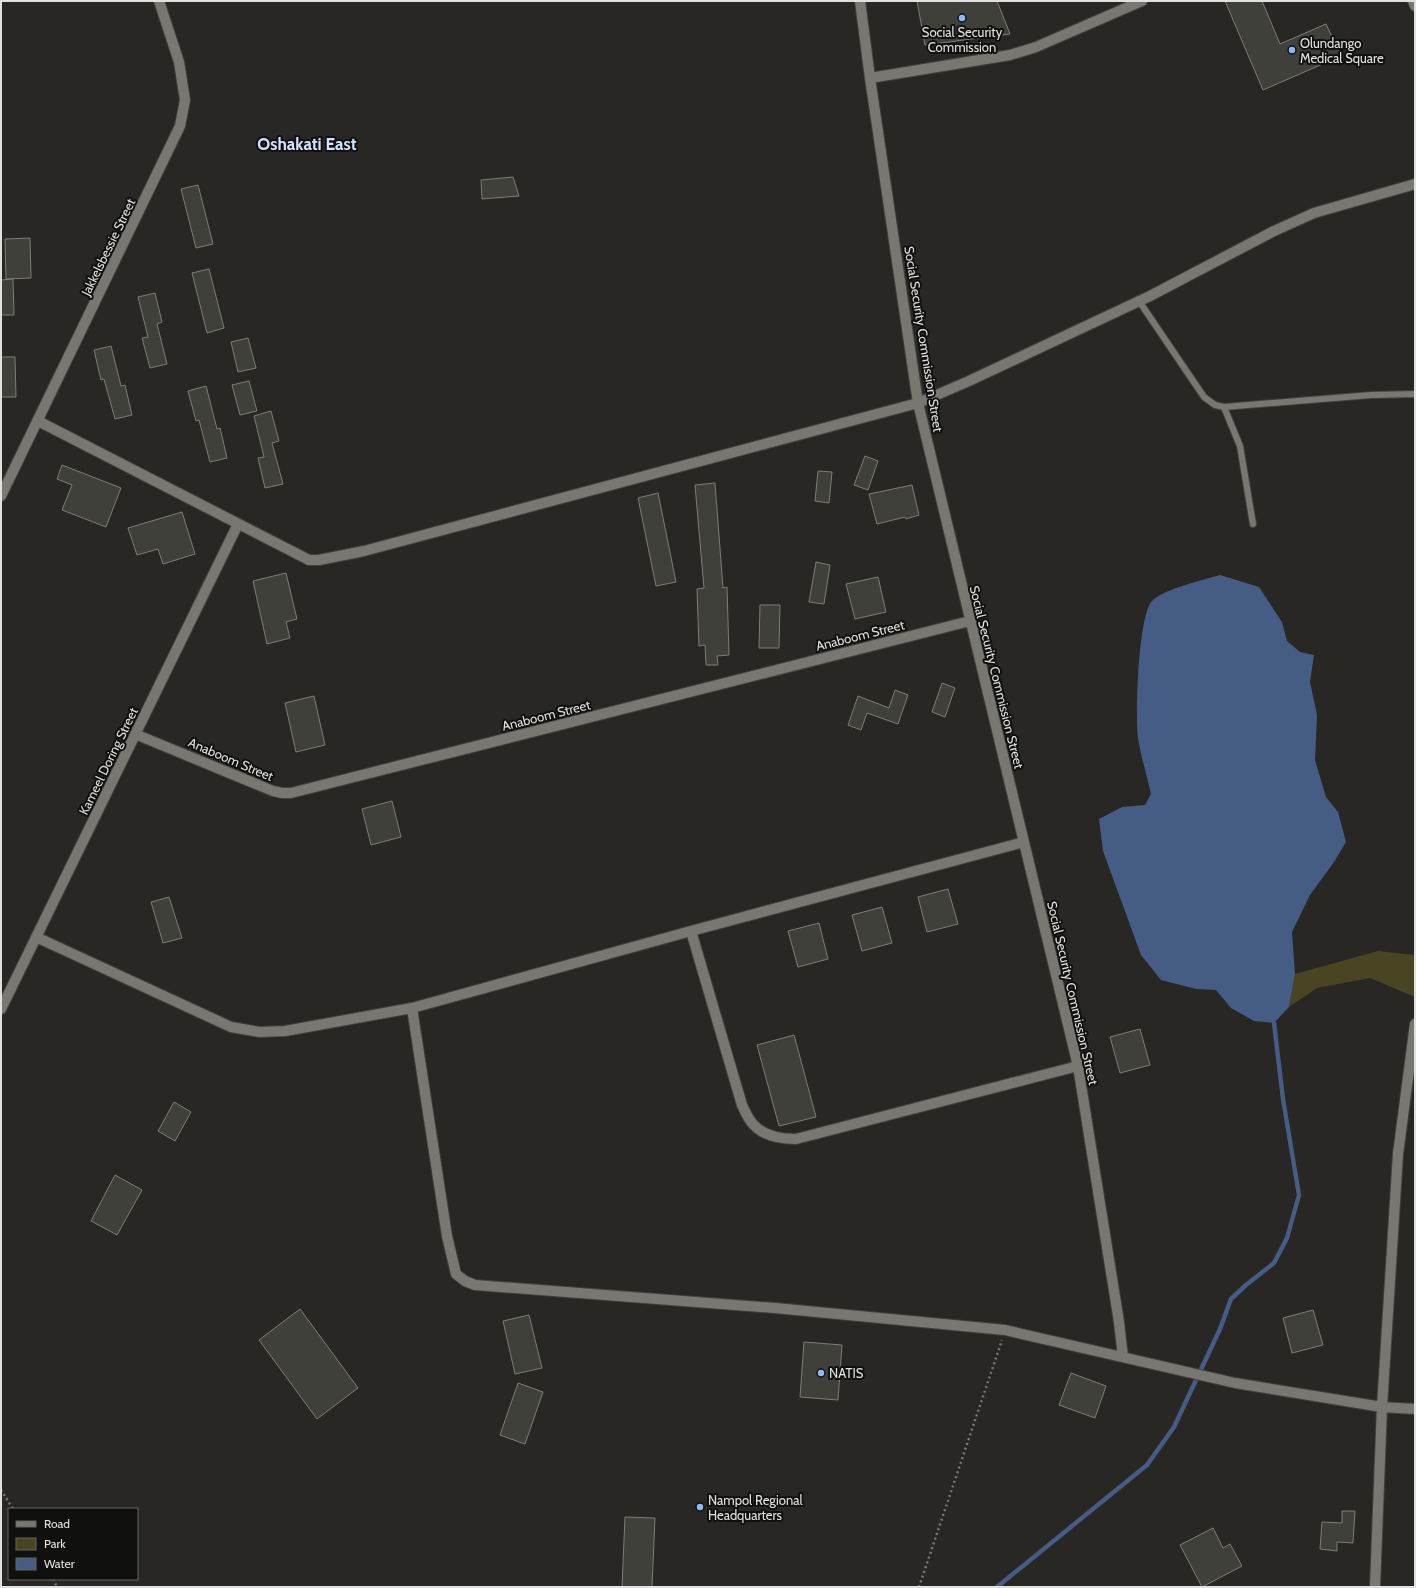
<svg xmlns="http://www.w3.org/2000/svg" width="1416" height="1588" font-family="Cabin,sans-serif">
	<style>
		.green { fill: #494421 }
		.water { fill: #455c84 }
		.lines { fill: none; stroke-linecap: round; stroke-linejoin: round }
		.stream { stroke: #455c84; stroke-width: 4.5 }
		.building { fill: #40403b; stroke: #7e7d78 }
		.lane-casing { stroke: #43423e; stroke-width: 8 }
		.street-casing { stroke: #43423e; stroke-width: 12 }
		.path { stroke: #777773; stroke-width: 2.5; stroke-dasharray: 2 3; stroke-linecap: butt }
		.lane { stroke: #787772; stroke-width: 6 }
		.street { stroke: #787772; stroke-width: 10 }
		.poi-dot { fill: #91b8fd; stroke: #10100e; stroke-width: 1.5 }
		.labels { text-anchor: middle; dominant-baseline: central; stroke-width: 4; stroke-linejoin: round; paint-order: stroke }
		.poi-label { font-size: 13px; fill: #e1e1de; stroke: #10100e; text-anchor: start }
		.street-label { font-size: 13px; fill: #e1e1de; stroke: #10100e }
		.district-label { font-size: 17px; font-weight: bold; fill: #d3e2fd; stroke: #10100e }
	</style>
	<rect width="100%" height="100%" fill="#282723"/>
	<path class="green" d="M1378,951L1415,955V997L1370,978L1317,988L1289,1007L1295,974Z"/>
	<path class="water" d="M1220,575L1259,587L1282,622L1287,641L1300,652L1314,655L1310,682L1317,715L1315,760L1326,797L1338,812L1346,842L1334,862L1310,895L1292,932L1295,974L1289,1007L1274,1023L1254,1021L1231,1008L1216,990L1196,989L1161,980L1141,955L1103,851L1099,819L1122,807L1145,805L1151,794C1147,776 1141,757 1138,738C1135,717 1138,615 1152,601C1164,589 1203,580 1220,575Z"/>
	<g class="lines">
		<path class="stream" d="M997,1587L1147,1465L1174,1427L1220,1329L1231,1299L1246,1285L1274,1263L1287,1238L1299,1195L1283,1099L1274,1023"/>
	</g>
	<path class="building" d="M917,1H997L1010,34L925,45Z
		M1225,1H1262L1280,44L1326,24L1341,56L1263,90Z
		M513,177L519,196L482,199L481,180Z
		M198,185L213,244L196,248L181,189Z
		M30,238L31,278L6,279L5,239Z
		M209,269L224,328L207,333L192,273Z
		M13,279L14,315H1V280Z
		M155,293L162,322L157,324L167,364L150,368L142,338L148,337L138,297Z
		M248,338L256,368L238,372L231,342Z
		M111,346L121,386L125,385L132,415L115,419L104,379L101,380L94,350Z
		M1,357H15L16,397H1Z
		M249,381L257,411L240,415L232,385Z
		M206,386L217,429L220,428L227,458L210,462L199,420L196,421L188,391Z
		M271,411L279,441L272,443L283,484L265,488L258,458L264,457L254,416Z
		M865,456L878,461L868,490L854,485Z
		M62,465L121,488L106,527L62,510L72,485L57,479Z
		M818,471L832,472L829,503L815,501Z
		M715,483L723,588L727,587L729,655L717,656L718,665H706L705,645L699,646L697,589L704,588L695,485Z
		M912,485L919,515L906,519L905,517L877,524L869,494Z
		M658,493L676,582L656,586L638,498Z
		M182,512L195,554L163,564L158,549L137,555L128,528Z
		M816,562L830,565L824,604L809,602Z
		M286,573L297,619L286,622L290,638L267,644L253,581Z
		M878,577L886,612L855,619L846,584Z
		M760,605H780L779,648H759Z
		M942,683L955,688L945,717L932,712Z
		M895,690L908,695L898,724L867,713L861,730L848,725L858,696L889,708Z
		M314,696L325,745L296,752L285,703Z
		M392,801L401,837L371,845L362,809Z
		M948,889L958,924L927,932L918,897Z
		M169,897L182,938L163,943L151,902Z
		M882,907L892,943L862,951L852,915Z
		M819,923L828,959L798,967L788,931Z
		M1140,1029L1150,1065L1120,1073L1110,1037Z
		M794,1035L816,1117L779,1126L757,1045Z
		M174,1102L191,1112L175,1141L158,1131Z
		M115,1175L142,1190L117,1235L91,1221Z
		M300,1309L358,1388L317,1419L259,1340Z
		M1313,1310L1323,1345L1292,1353L1283,1318Z
		M529,1315L542,1368L515,1374L503,1321Z
		M804,1342L842,1345L838,1400L800,1397Z
		M1071,1373L1106,1386L1095,1418L1059,1405Z
		M518,1383L543,1392L525,1444L500,1435Z
		M1342,1511H1355L1353,1543L1337,1542V1551L1320,1549L1322,1522L1342,1523Z
		M625,1517L655,1518L652,1587H622Z
		M1213,1528L1223,1548L1230,1544L1242,1566L1202,1587L1180,1545Z"/>
	<g class="lines">
		<g class="lane-casing">
			<path id="lane" d="M1139,301L1204,397L1215,405L1224,407L1371,395L1415,394
				M1224,407L1240,446L1253,524"/>
		</g>
		<g class="street-casing">
			<path id="street" d="M860,1L870,78L918,403L1078,1066L1119,1322L1123,1357
				M1413,1L1415,6
				M870,78L1010,55L1036,47L1142,1
				M38,421L309,560H319L364,551L918,403L969,381L1150,296L1274,231L1314,213L1415,184
				M1,496L180,126L185,100L179,62L159,1
				M135,734L273,791L282,793H291L970,621
				M691,931L742,1105C745,1111 748,1119 753,1124C764,1137 781,1139 796,1139L1078,1066
				M36,937L231,1027L260,1032L285,1031L412,1008L691,931L1024,842
				M412,1008L447,1236L456,1274L465,1281L475,1285L775,1308L1005,1330L1235,1383L1382,1407L1415,1409
				M1,1009L238,524
				M1375,1587L1382,1407L1398,1154L1415,1024"/>
		</g>
		<path class="path" d="M1,1490L13,1509
			M53,1579L57,1587
			M919,1587L1002,1340"/>
		<use href="#lane" class="lane"/>
		<use href="#street" class="street"/>
	</g>
	<g class="poi-dot">
		<circle cx="962" cy="18" r="4"/>
		<circle cx="1292" cy="50" r="4"/>
		<circle cx="821" cy="1373" r="4"/>
		<circle cx="700" cy="1507" r="4"/>
	</g>
	<g class="labels">
		<g class="poi-label">
			<text x="962" y="32" text-anchor="middle">Social Security<tspan x="962" dy="15">Commission</tspan></text>
			<text x="1300" y="43">Olundango<tspan x="1300" dy="15">Medical Square</tspan></text>
			<text x="829" y="1373">NATIS</text>
			<text x="708" y="1500">Nampol Regional<tspan x="708" dy="15">Headquarters</tspan></text>
		</g>
		<g class="street-label">
			<text transform="translate(108 247) rotate(-64)">Jakkelsbessie Street</text>
			<text transform="translate(924 339) rotate(81)">Social Security Commission Street</text>
			<text transform="translate(860 635) rotate(-14)">Anaboom Street</text>
			<text transform="translate(997 677) rotate(76)">Social Security Commission Street</text>
			<text transform="translate(546 715) rotate(-14)">Anaboom Street</text>
			<text transform="translate(231 759) rotate(23)">Anaboom Street</text>
			<text transform="translate(108 761) rotate(-64)">Kameel Doring Street</text>
			<text transform="translate(1073 993) rotate(77)">Social Security Commission Street</text>
		</g>
		<g class="district-label">
			<text x="307" y="144">Oshakati East</text>
		</g>
	</g>
	<rect width="1416" height="1588" fill="none" stroke="#e1e1de" stroke-width="4"/>
	<rect x="8" y="1508" width="130" height="72" fill="#10100e" stroke="#646461"/>
	<rect x="16" y="1521" width="20" height="6" fill="#787772" stroke="#646461"/>
	<text x="44" y="1528" font-size="12" fill="#e1e1de">Road</text>
	<rect x="16" y="1538" width="20" height="12" fill="#494421" stroke="#646461"/>
	<text x="44" y="1548" font-size="12" fill="#e1e1de">Park</text>
	<rect x="16" y="1558" width="20" height="12" fill="#455c84" stroke="#646461"/>
	<text x="44" y="1568" font-size="12" fill="#e1e1de">Water</text>
</svg>
